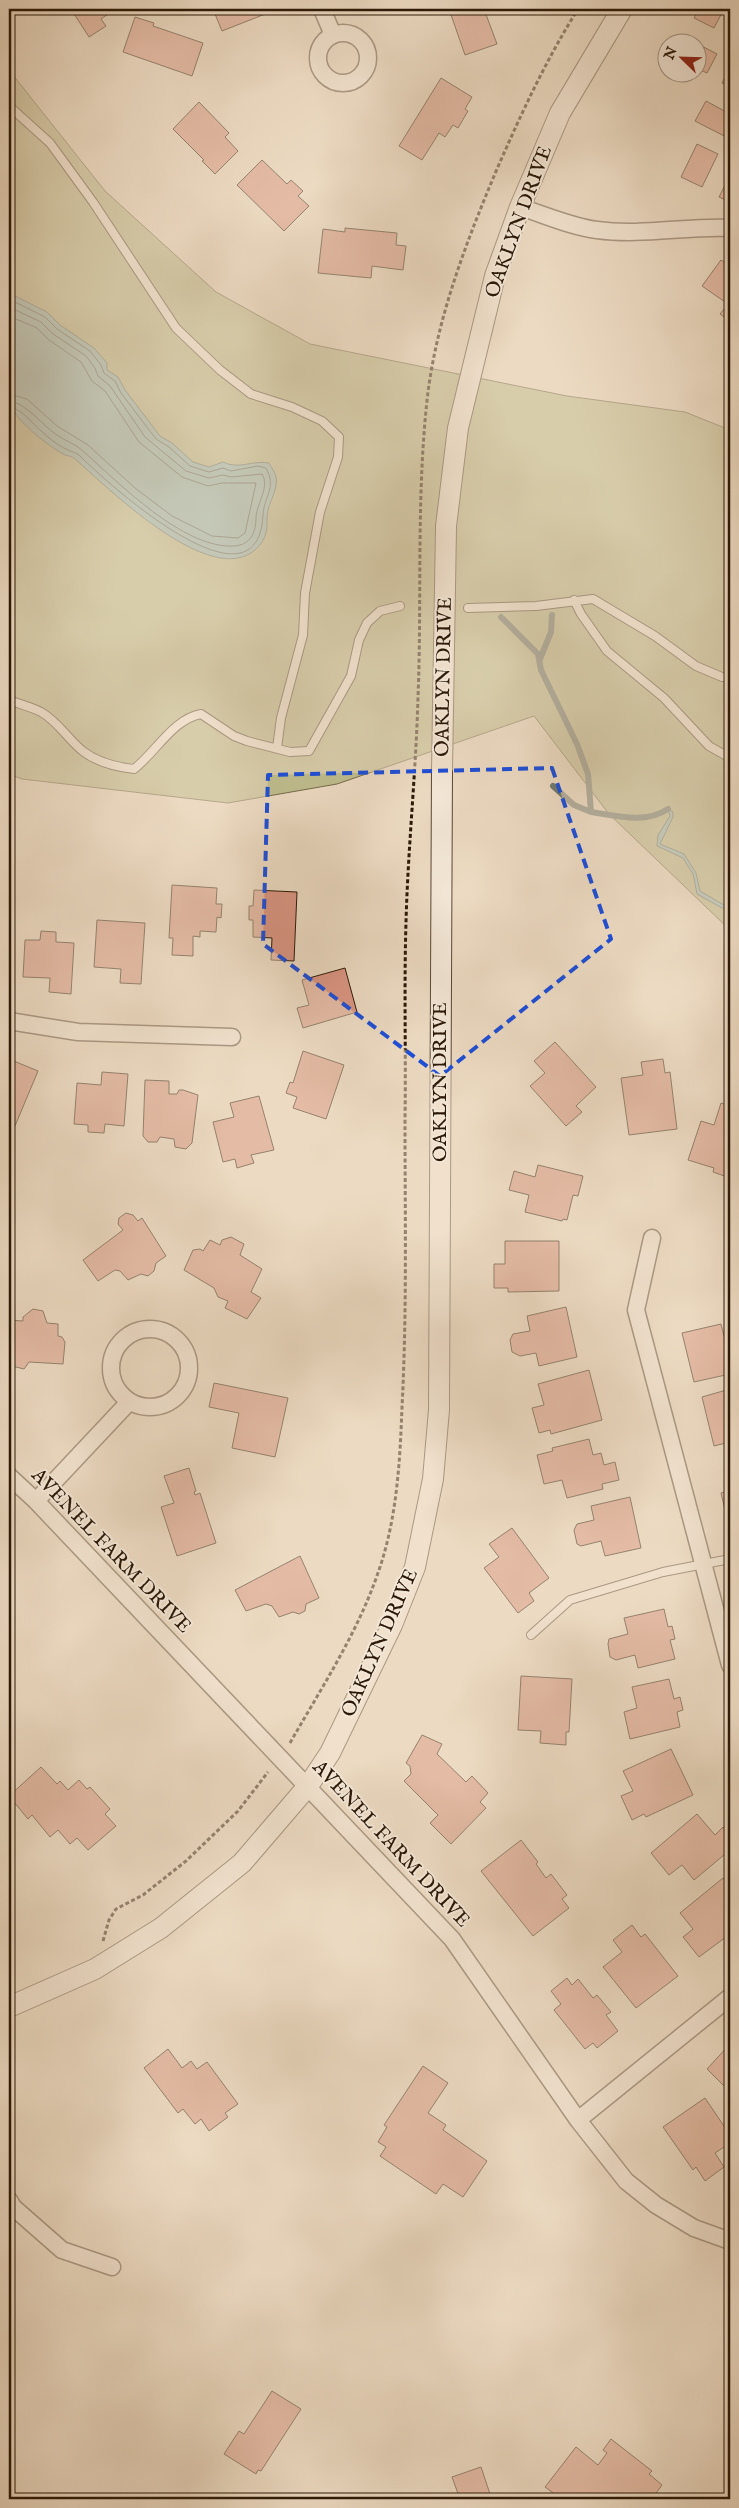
<svg xmlns="http://www.w3.org/2000/svg" width="739" height="2508" font-family="'IM FELL English',serif">
	<style>
		.green { fill: #bfbd8e; stroke: #756a4a }
		.water { fill: #99bab4; stroke: #6d796f }
		.lines { fill: none; stroke-linecap: round; stroke-linejoin: round }
		.shore { stroke: #62695e; stroke-width: 1 }
		.stream { stroke: #6d796f; stroke-width: 6 }
		.building { fill: #d99482; stroke: #2b1807 }
		.service-casing { stroke: #5b4836; stroke-width: 10 }
		.minor-casing { stroke: #5b4836; stroke-width: 19 }
		.tertiary-casing { stroke: #5b4836; stroke-width: 22 }
		.path { stroke: #2b1807; stroke-width: 3; stroke-dasharray: 4 2.5; stroke-linecap: butt }
		.service { stroke: #f3e7d7; stroke-width: 8 }
		.minor { stroke: #f3e7d7; stroke-width: 16 }
		.tertiary { stroke: #f3e7d7; stroke-width: 20 }
		.marked { fill: none; stroke: #1d4ed8; stroke-width: 4; stroke-dasharray: 10 6; stroke-linejoin: round }
		.labels { text-anchor: middle; dominant-baseline: central; stroke-width: 4; stroke-linejoin: round; paint-order: stroke }
		.street-label { font-size: 20px; fill: #2b1807; stroke: #f3e7d7 }
	</style>
	<rect width="100%" height="100%" fill="#ecdac2"/>
	<filter id="stains"><feTurbulence type="fractalNoise" baseFrequency=".004" numOctaves="4"/><feColorMatrix values="0 0 0 0 .2 0 0 0 0 .09 0 0 0 0 .02 0 0 0 .5 -.17"/></filter>
	<radialGradient id="worn" r=".72"><stop offset=".6" stop-color="#630" stop-opacity="0"/><stop offset="1" stop-color="#630" stop-opacity=".3"/></radialGradient>
	<path class="green" d="M9,70L105,191L216,292L310,344L567,396L685,412L730,430V930L609,814L534,716L337,784L228,803L22,779L9,774Z"/>
	<path class="water" d="M9,293L47,312L60,325L94,348L107,363V370L118,377L125,390L160,436L172,443L193,462L209,467L223,462C238,470 253,460 269,463C271,467 275,472 276,477C278,488 271,499 268,510C267,514 267,520 267,525C267,537 261,546 251,553C204,583 107,487 75,459C72,456 68,456 65,455C51,448 23,426 15,413L9,412Z
		M668,809L673,812V817L660,844L684,854L696,873L700,891L724,905H730V908H722L697,894L693,874L683,858L657,846L658,835L670,816Z"/>
	<g class="lines">
		<path class="shore" d="M9,299L45,317L57,329L90,351L101,365L104,373L115,381L121,393L156,439L169,447L190,466L209,472L223,468L231,471L258,466L266,468C277,488 264,496 263,515C258,620 106,482 80,456C76,452 71,452 66,449C57,445 49,438 41,431C32,423 21,408 9,407
			M9,307L41,322L53,334L86,356L95,368L98,376L110,386L145,437L186,471L209,478L223,475L231,477L262,474C270,487 257,503 256,517C256,532 251,545 234,546C183,549 118,482 83,451C76,444 65,441 57,435C43,426 25,402 9,401
			M9,316L37,328L49,340L81,362L92,381L105,391L139,442L182,477L208,486L222,483H256L245,533L238,538L212,536L172,516L135,488L88,445L57,426L27,399L9,394"/>
		<path class="stream" d="M501,617L538,654L541,670L577,744L588,774L591,812C617,816 646,824 668,809
			M540,659L551,632L552,615
			M553,786L574,805L591,812"/>
	</g>
	<path class="building" d="M71,9H109L111,12L101,19L106,26L89,37Z
		M213,9H278L222,31Z
		M443,9H484L497,44L465,55L449,9L444,11Z
		M699,9H724L714,28L694,18Z
		M135,17L154,23L153,26L203,43L192,76L123,52Z
		M696,43L717,54L707,73L696,68Z
		M730,67V87L722,83Z
		M441,78L472,97L465,109L468,111L458,128L453,125L445,137L439,133L422,160L399,146Z
		M706,101L730,114V133L728,138L695,121Z
		M199,102L229,133L225,137L238,151L215,174L202,161L204,160L173,129Z
		M697,144L718,154L702,187L681,177Z
		M262,160L287,184L291,180L303,191L298,196L309,206L284,231L237,185Z
		M730,175V202L719,197Z
		M345,228L397,233L396,245L406,246L403,270L372,266L371,278L318,273L323,229L345,232Z
		M721,260L730,266V321L720,314L728,304L702,286Z
		M172,885L217,888L216,904H222L221,918L217,917L216,932L200,931V937L193,936V956L172,955L173,938H169Z
		M254,890L297,892L294,961L271,960L272,938L253,937V920H249V906H253Z
		M97,920L145,923L141,984L120,983L121,969L94,967Z
		M41,931L56,932V942L74,943L71,994L49,992L50,978L23,977L25,940H40Z
		M345,968L357,1012L303,1028L297,1008L309,1005L302,980Z
		M555,1042L596,1087L576,1106L582,1112L566,1126L530,1086L545,1073L534,1061Z
		M303,1051L344,1065L326,1119L293,1108L297,1097L286,1093L290,1082L293,1083Z
		M9,1059L38,1071L15,1126L9,1123Z
		M663,1059L665,1073L670,1072L677,1129L629,1135L621,1078L643,1075L641,1062Z
		M102,1072L128,1074L124,1126L105,1124L104,1133L88,1132V1125L74,1124L77,1083L101,1085Z
		M145,1080L169,1081V1094H177L179,1090H183L198,1095L192,1143L186,1149L175,1147L174,1139L160,1137L157,1142H148L143,1136Z
		M259,1096L274,1150L251,1155L254,1163L237,1168L235,1159L223,1162L213,1122L234,1117L230,1103Z
		M721,1103L730,1106V1178L713,1172L714,1168L688,1160L701,1121L714,1125Z
		M538,1165L583,1176L578,1196L573,1195L567,1220L563,1219L562,1221L525,1212L529,1195L509,1190L514,1171L535,1177Z
		M126,1213L133,1215L138,1221L142,1218L166,1256L156,1263L154,1271L148,1276L141,1274L128,1280L120,1271L115,1270L98,1281L83,1260L123,1230L118,1224L119,1218Z
		M231,1237L244,1244L240,1255L262,1269L251,1292L261,1298L247,1319L225,1308L228,1301L218,1297L214,1288L184,1270L193,1250L200,1249L203,1251L210,1240L220,1245L222,1240Z
		M505,1241H559V1291L508,1292V1288H494V1264H505Z
		M566,1307L577,1357L539,1366L536,1353L520,1356L512,1352L510,1340L513,1334L530,1331L527,1316Z
		M33,1309L43,1311L47,1323L58,1324V1336L62,1337L65,1342L63,1364L29,1362L24,1369L12,1366L11,1374H9V1320L23,1321V1317Z
		M721,1324L724,1336L730,1334V1374L694,1382L682,1333Z
		M589,1370L602,1420L551,1434L550,1430L539,1433L532,1408L544,1405L538,1384Z
		M214,1383L288,1398L275,1457L232,1448L239,1413L209,1407Z
		M730,1389V1442L714,1446L702,1397Z
		M589,1439L593,1455L601,1453L604,1465L615,1462L619,1480L602,1484L603,1489L567,1498L562,1480L544,1484L537,1455L553,1451L552,1448Z
		M189,1468L196,1491L194,1492L195,1495L200,1493L216,1543L177,1556L161,1507L174,1503L164,1476Z
		M730,1490V1513L726,1514L721,1493Z
		M630,1497L641,1548L605,1556L601,1541L581,1546L577,1544L574,1530L577,1524L594,1520L591,1506Z
		M512,1528L549,1578L529,1593L534,1601L518,1613L484,1568L499,1557L489,1544Z
		M300,1556L319,1598L306,1604L305,1611L299,1614L293,1612L279,1617L272,1606L266,1604L246,1611L235,1590Z
		M664,1609L668,1627L672,1626L675,1639L670,1640L675,1659L638,1668L635,1655L616,1660L610,1657L608,1644L609,1639L628,1634L624,1618Z
		M521,1676L572,1679L569,1732H566V1745L540,1743L541,1731L518,1730Z
		M669,1679L674,1699L680,1697L683,1710L677,1712L680,1727L630,1739L624,1712L637,1708L632,1687Z
		M422,1735L442,1744L437,1754L466,1782L472,1776L488,1793L480,1802L486,1808L451,1844L430,1823L438,1815L404,1781L411,1774L410,1766L406,1763Z
		M671,1749L693,1795L646,1817L644,1814L632,1820L621,1796L633,1791L623,1771Z
		M41,1767L57,1784L60,1781L68,1790L79,1780L87,1789L90,1787L110,1809L105,1814L116,1826L88,1850L77,1838L70,1844L58,1830L50,1837L32,1815L28,1819L9,1796Z
		M697,1814L715,1835L723,1827L730,1836V1850L694,1880L682,1865L669,1875L651,1853Z
		M521,1840L538,1862L536,1864L546,1878L551,1874L567,1895L562,1899L569,1908L533,1936L481,1871Z
		M723,1878L730,1887V1934L699,1957L683,1937L693,1929L680,1913Z
		M632,1925L641,1937L645,1934L678,1976L636,2008L603,1967L622,1952L613,1940Z
		M567,1978L572,1985L578,1979L593,1998L597,1995L611,2012L606,2015L618,2031L597,2048L593,2043L585,2049L554,2010L561,2004L551,1991Z
		M730,2044V2092L707,2069Z
		M168,2049L182,2068L191,2061L197,2069L207,2062L238,2104L225,2113L228,2117L209,2131L201,2119L195,2124L183,2109L178,2113L144,2068Z
		M423,2066L448,2083L428,2113L446,2125L443,2130L487,2161L463,2197L443,2184L436,2194L380,2156L386,2147L378,2142L387,2127L384,2125Z
		M705,2098L730,2135V2143L715,2153L724,2167L705,2181L696,2167L693,2170L663,2127Z
		M272,2391L301,2409L261,2471L258,2470L256,2474L224,2454L239,2431L244,2434Z
		M611,2439L652,2471L649,2474L662,2485L654,2496L658,2499H582L577,2495L574,2499H561L545,2487L576,2447L598,2465L607,2453L603,2450Z
		M481,2467L491,2497L460,2499L452,2477Z"/>
	<g class="lines">
		<g class="service-casing">
			<path id="service" d="M9,106L50,143L93,202L176,328L220,370L251,394L292,407L322,421L339,437L338,457L320,512L305,593L303,635L281,718L277,748
				M574,600L581,614L607,651L664,698L709,746L730,758
				M468,608L536,606L593,599L655,636L696,666L722,677H730
				M9,700C19,704 31,707 41,712C59,722 68,740 84,752C99,763 116,767 134,769C156,752 173,719 201,714L234,736L247,741L290,752L309,751L351,676L359,640L367,623L380,611L400,606
				M531,1635L570,1600L663,1572L730,1559"/>
		</g>
		<g class="minor-casing">
			<path id="minor" d="M322,9L333,35
				M318 58a25 25 0 1 1 50 0a25 25 0 1 1-50 0Z
				M520,207C545,215 572,227 597,230C642,236 686,226 730,228
				M9,1021L78,1032L232,1037
				M652,1238L636,1310L730,1665
				M111 1368a39 39 0 1 1 78 0a39 39 0 1 1-78 0Z
				M9,1476L36,1501L452,1939L578,2120L626,2181L656,2205L694,2228L730,2241
				M36,1501L129,1402
				M578,2120L730,1997
				M9,2200L13,2207L62,2250L112,2267"/>
		</g>
		<g class="tertiary-casing">
			<path id="tertiary" d="M9,2007L95,1969L161,1928L242,1863L308,1786L330,1753L392,1625L415,1567L433,1479L439,1410L442,770L446,526L458,428L495,276L520,207L560,113L622,9"/>
		</g>
		<path class="path" d="M290,1743C323,1685 359,1631 380,1567C397,1516 400,1461 402,1407C407,1312 405,1215 405,1120C406,1054 404,988 406,922C408,847 416,772 418,697C422,596 416,493 428,392C438,315 467,240 497,169C521,114 546,60 578,9
			M103,1941L109,1920L116,1909L143,1895L186,1861L238,1811L268,1772"/>
		<use href="#service" class="service"/>
		<use href="#minor" class="minor"/>
		<use href="#tertiary" class="tertiary"/>
	</g>
	<path d="M0 0H739V2508H0ZM552,768L611,939L440,1076L263,944L268,775Z" fill="#ecdac2" fill-opacity=".55" fill-rule="evenodd"/>
	<path class="marked" d="M552,768L611,939L440,1076L263,944L268,775Z"/>
	<g class="labels">
		<g class="street-label">
			<text transform="translate(519 222) rotate(-70)">OAKLYN DRIVE</text>
			<text transform="translate(444 677) rotate(-89)">OAKLYN DRIVE</text>
			<text transform="translate(440 1082) rotate(-90)">OAKLYN DRIVE</text>
			<text transform="translate(111 1551) rotate(46)">AVENEL FARM DRIVE</text>
			<text transform="translate(380 1643) rotate(-66)">OAKLYN DRIVE</text>
			<text transform="translate(391 1844) rotate(47)">AVENEL FARM DRIVE</text>
		</g>
	</g>
	<rect width="739" height="2508" fill="none" stroke="#ecdac2" stroke-width="30"/>
	<rect x="10" y="10" width="719" height="2488" fill="none" stroke="#2b1807" stroke-width="2.5"/>
	<rect x="15" y="15" width="709" height="2478" fill="none" stroke="#2b1807"/>
	<g transform="translate(682 58) rotate(293)"><circle r="24" fill="#f3e7d7" stroke="#a39484"/>
	<path d="M0-4L9 19L0 12L-9 19Z" fill="#8f2418"/>
	<text y="-8" font-size="14" font-weight="bold" text-anchor="middle" fill="#2b1807">N</text>
	</g>
	<rect width="100%" height="100%" filter="url(#stains)"/>
	<rect width="100%" height="100%" fill="url(#worn)"/>
</svg>
